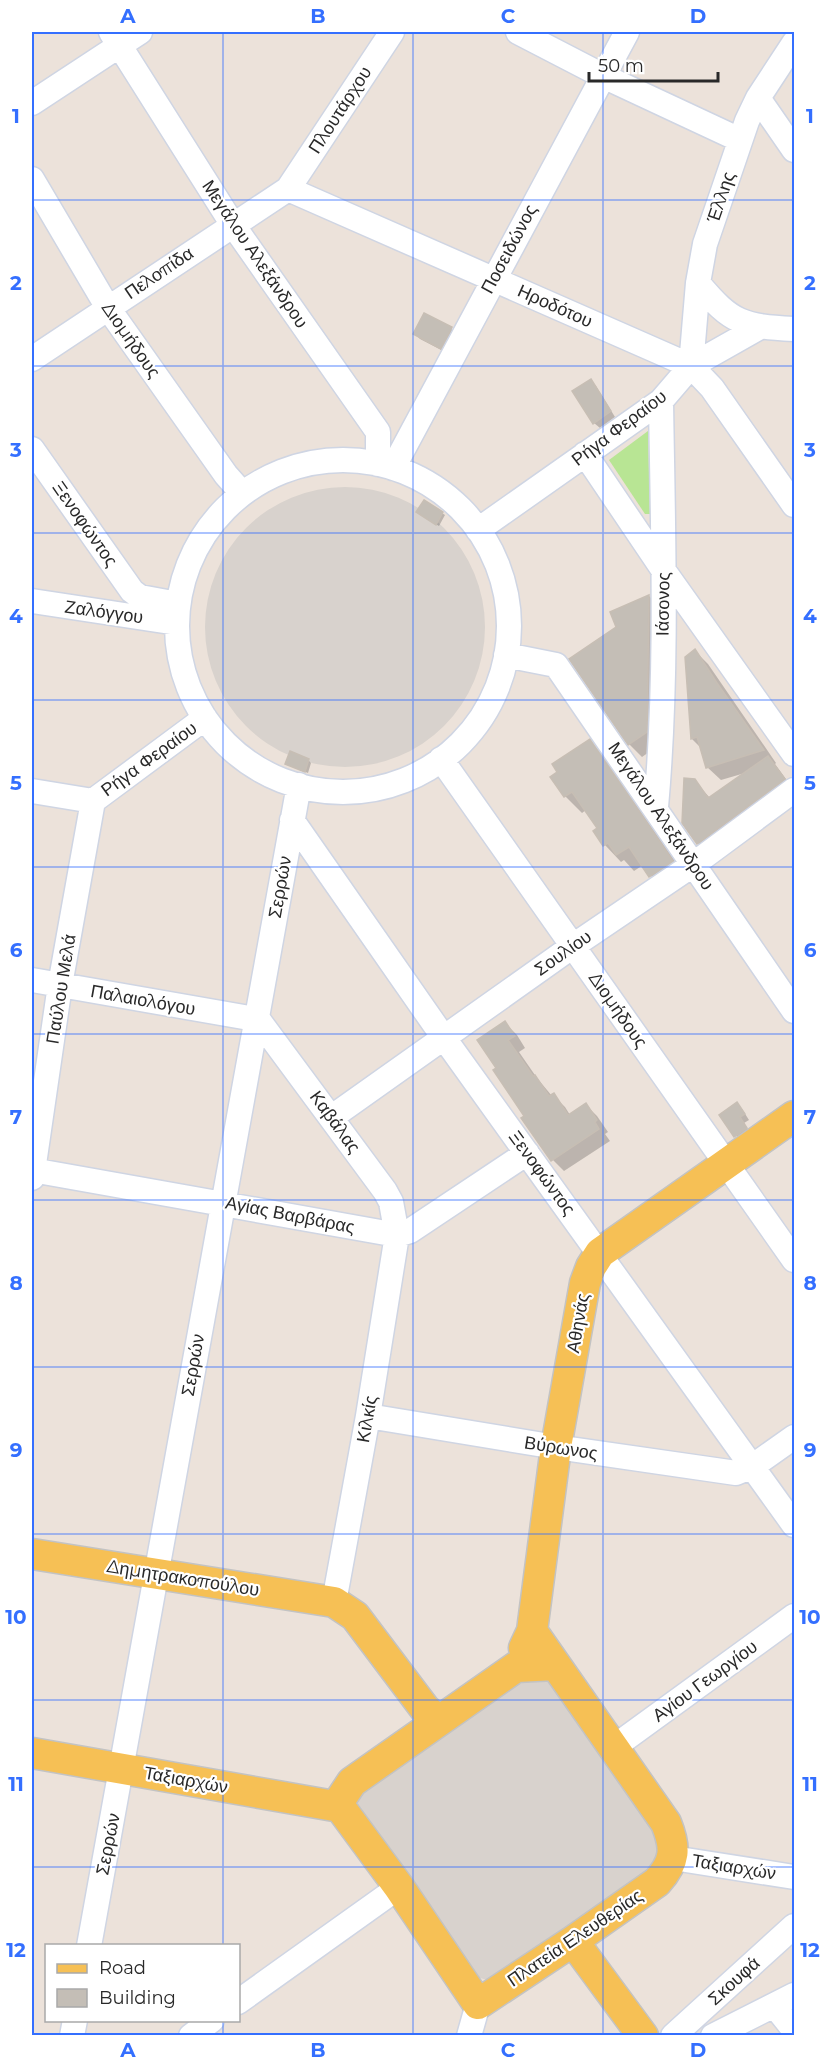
<svg xmlns="http://www.w3.org/2000/svg" width="826" height="2067" font-family="Montserrat,sans-serif">
	<style>
		.green { fill: #b8e594 }
		.plaza { fill: #d8d2cd }
		.shadow { fill: #0003 }
		.building { fill: #c4beb6; stroke: #c7beb4; stroke-width: 1.5 }
		.lines { fill: none; stroke-linecap: round; stroke-linejoin: round }
		.minor-casing { stroke: #cfd5e3; stroke-width: 27 }
		.major-casing { stroke: #c3c3c3; stroke-width: 33 }
		.minor { stroke: #fff; stroke-width: 24 }
		.major { stroke: #f6c055; stroke-width: 30 }
		.grid { fill: none; stroke: #346fff; stroke-width: 1.5; stroke-opacity: 0.55 }
		.labels { text-anchor: middle; dominant-baseline: central; stroke-width: 4.5; stroke-linejoin: round; paint-order: stroke }
		.street-label { font-size: 18px; fill: #292929; stroke: #fff }
		.neatline { fill: none; stroke: #346fff; stroke-width: 2 }
		.grid-label { font-size: 20px; text-anchor: middle; font-weight: bold; fill: #346fff }
	</style>
	<rect width="100%" height="100%" fill="#ece2da"/>
	<path class="green" d="M648,431L650,514H645L609,460Z"/>
	<path class="plaza" d="M205 627a140 140 0 1 1 280 0a140 140 0 1 1-280 0Z
		M549,1675L665,1831L667,1857L497,1979L487,1980L477,1977L358,1811V1802L360,1791L514,1676Z"/>
	<path class="shadow" d="M425,315L451,329L457,334L447,353L420,339L415,334Z
		M591,381L596,386L615,417L600,428L594,423Z
		M442,513L445,515L439,526L420,514Z
		M649,596L662,609L659,745L642,757L629,744L618,628L612,613Z
		M695,651L708,664L776,763L775,764L794,790L710,855L698,843L694,780L710,798L745,773L721,780L707,767L701,748L692,739Z
		M590,741L606,758L689,878L667,893L651,876L643,865L634,871L624,860L621,862L605,845L595,831L599,829L586,810L582,813L565,796Z
		M308,760L311,763L308,773L287,764Z
		M505,1023L517,1035L525,1048L519,1052L537,1078L552,1096L553,1095L565,1107L570,1115L586,1105L597,1116L608,1132L605,1134L610,1141L564,1171L553,1160L498,1069Z
		M742,1109L749,1120L744,1123L751,1134L741,1142L721,1115Z"/>
	<path class="building" d="M424,313L452,327L441,349L413,334Z
		M591,379L611,411L593,424L572,391Z
		M424,500L443,512L436,525L416,512Z
		M649,595L647,732L628,745L569,659L616,627L610,612Z
		M695,649L717,683L764,750L706,768L697,737L691,739L685,657Z
		M590,739L673,861L649,877L629,847L616,855L608,843L603,846L593,831L597,828L572,792L564,797L550,777L557,772L552,764Z
		M290,751L309,759L305,772L285,764Z
		M768,756L785,779L697,844L682,823L684,778L695,779L708,798Z
		M505,1021L515,1036L508,1040L533,1076L535,1075L549,1096L554,1093L568,1115L586,1103L597,1120L595,1122L599,1129L551,1161L521,1118L524,1116L493,1070L496,1068L477,1040Z
		M737,1102L745,1114L740,1117L747,1128L734,1137L719,1115Z"/>
	<g class="lines">
		<g class="minor-casing">
			<path id="minor" d="M111,32L233,225L378,432V464
				M518,32L603,76L740,140
				M758,98L794,150
				M32,103L140,32
				M32,179L108,308L226,475L242,493
				M288,189L691,366L712,388L794,505
				M698,283C732,324 743,326 794,329
				M32,359L288,189L392,32
				M691,366L698,283L705,244L747,121L758,98L794,43
				M32,449L132,591L140,597L178,604
				M585,454L664,571L794,754
				M177 626a166 166 0 1 1 332 0a166 166 0 1 1-332 0Z
				M393,468L627,32
				M478,530L661,401L691,366L760,327
				M32,601L177,623
				M506,655L556,665L794,1011
				M441,759L794,1260
				M32,791L93,801
				M93,801L205,718
				M656,807C668,672 663,536 661,401
				M292,820L444,1038L794,1525
				M32,980L255,1019L260,1022L385,1191L391,1202L397,1235L368,1416L334,1602
				M332,1117L573,946L694,864L794,790
				M32,1170L397,1235L410,1231L527,1153
				M32,1178L60,985L93,801
				M368,1416L556,1447L736,1473L753,1466L794,1437
				M614,1747L794,1616
				M673,1858L794,1877
				M89,1946L299,785
				M238,2002L399,1887
				M774,2005L794,2030
				M72,2036L75,2020
				M191,2036L212,2020
				M469,2036L478,2004
				M673,2036L794,1926
				M713,2036L794,1995"/>
		</g>
		<g class="major-casing">
			<path id="major" d="M32,1554L334,1602L355,1616L425,1709L439,1721
				M532,1631L666,1823C676,1848 676,1861 657,1882L573,1941L478,2004L399,1887L340,1807L342,1797L352,1782L516,1667L555,1665
				M524,1648L532,1631L556,1447L585,1283L591,1267L600,1253L794,1116
				M32,1753L340,1807
				M573,1941L643,2036"/>
		</g>
		<use href="#minor" class="minor"/>
		<use href="#major" class="major"/>
	</g>
	<path class="grid" d="M223,32V1946M413,32V2036M603,32V2036M32,200H794M32,366H794M32,533H794M32,700H794M32,867H794M32,1034H794M32,1200H794M32,1367H794M32,1534H794M32,1700H794M32,1867H794M223,2020V2036"/>
	<g class="labels">
		<g class="street-label">
			<text transform="translate(340 110) rotate(-57)">Πλουτάρχου</text>
			<text transform="translate(721 197) rotate(-71)">Έλλης</text>
			<text transform="translate(509 249) rotate(-62)">Ποσειδώνος</text>
			<text transform="translate(255 254) rotate(56)">Μεγάλου Αλεξάνδρου</text>
			<text transform="translate(159 273) rotate(-34)">Πελοπίδα</text>
			<text transform="translate(555 306) rotate(24)">Ηροδότου</text>
			<text transform="translate(131 340) rotate(55)">Διομήδους</text>
			<text transform="translate(619 428) rotate(-37)">Ρήγα Φεραίου</text>
			<text transform="translate(85 524) rotate(55)">Ξενοφώντος</text>
			<text transform="translate(663 604) rotate(-89)">Ιάσονος</text>
			<text transform="translate(104 612) rotate(8)">Ζαλόγγου</text>
			<text transform="translate(149 759) rotate(-36)">Ρήγα Φεραίου</text>
			<text transform="translate(661 816) rotate(56)">Μεγάλου Αλεξάνδρου</text>
			<text transform="translate(280 887) rotate(-80)">Σερρών</text>
			<text transform="translate(563 953) rotate(-35)">Σουλίου</text>
			<text transform="translate(61 989) rotate(-81)">Παύλου Μελά</text>
			<text transform="translate(143 1000) rotate(10)">Παλαιολόγου</text>
			<text transform="translate(618 1010) rotate(55)">Διομήδους</text>
			<text transform="translate(335 1122) rotate(54)">Καβάλας</text>
			<text transform="translate(542 1173) rotate(54)">Ξενοφώντος</text>
			<text transform="translate(290 1215) rotate(11)">Αγίας Βαρβάρας</text>
			<text transform="translate(578 1323) rotate(-80)">Αθηνάς</text>
			<text transform="translate(193 1365) rotate(-80)">Σερρών</text>
			<text transform="translate(367 1419) rotate(-80)">Κιλκίς</text>
			<text transform="translate(561 1448) rotate(9)">Βύρωνος</text>
			<text transform="translate(183 1578) rotate(9)">Δημητρακοπούλου</text>
			<text transform="translate(705 1681) rotate(-36)">Αγίου Γεωργίου</text>
			<text transform="translate(186 1780) rotate(10)">Ταξιαρχών</text>
			<text transform="translate(108 1844) rotate(-79)">Σερρών</text>
			<text transform="translate(734 1867) rotate(9)">Ταξιαρχών</text>
			<text transform="translate(575 1938) rotate(-34)">Πλατεία Ελευθερίας</text>
			<text transform="translate(734 1981) rotate(-42)">Σκουφά</text>
		</g>
	</g>
	<rect width="826" height="2067" fill="none" stroke="#ffffff" stroke-width="66"/>
	<rect x="45" y="1944" width="195" height="78" fill="#ffffff" stroke="#a9a9a9" stroke-width="1.5"/>
	<rect x="57" y="1964" width="30" height="9" fill="#f6c055" stroke="#a9a9a9" stroke-width="1.5"/>
	<text x="99" y="1974" font-size="18" fill="#292929">Road</text>
	<rect x="57" y="1989" width="30" height="18" fill="#c4beb6" stroke="#a9a9a9" stroke-width="1.5"/>
	<text x="99" y="2004" font-size="18" fill="#292929">Building</text>
	<path d="M589 72v9h129v-9" fill="none" stroke="#292929" stroke-width="3"/>
	<text x="598" y="72" font-size="18" fill="#292929" stroke="#ffffff" stroke-width="4.5" paint-order="stroke">50 m</text>
	<rect x="33" y="33" width="760" height="2001" class="neatline"/>
	<g class="grid-label">
		<text x="128" y="23">A</text>
		<text x="318" y="23">B</text>
		<text x="508" y="23">C</text>
		<text x="698" y="23">D</text>
		<text x="16" y="123">1</text>
		<text x="810" y="123">1</text>
		<text x="16" y="290">2</text>
		<text x="810" y="290">2</text>
		<text x="16" y="457">3</text>
		<text x="810" y="457">3</text>
		<text x="16" y="623">4</text>
		<text x="810" y="623">4</text>
		<text x="16" y="790">5</text>
		<text x="810" y="790">5</text>
		<text x="16" y="957">6</text>
		<text x="810" y="957">6</text>
		<text x="16" y="1124">7</text>
		<text x="810" y="1124">7</text>
		<text x="16" y="1290">8</text>
		<text x="810" y="1290">8</text>
		<text x="16" y="1457">9</text>
		<text x="810" y="1457">9</text>
		<text x="16" y="1624">10</text>
		<text x="810" y="1624">10</text>
		<text x="16" y="1791">11</text>
		<text x="810" y="1791">11</text>
		<text x="16" y="1957">12</text>
		<text x="810" y="1957">12</text>
		<text x="128" y="2057">A</text>
		<text x="318" y="2057">B</text>
		<text x="508" y="2057">C</text>
		<text x="698" y="2057">D</text>
	</g>
</svg>
